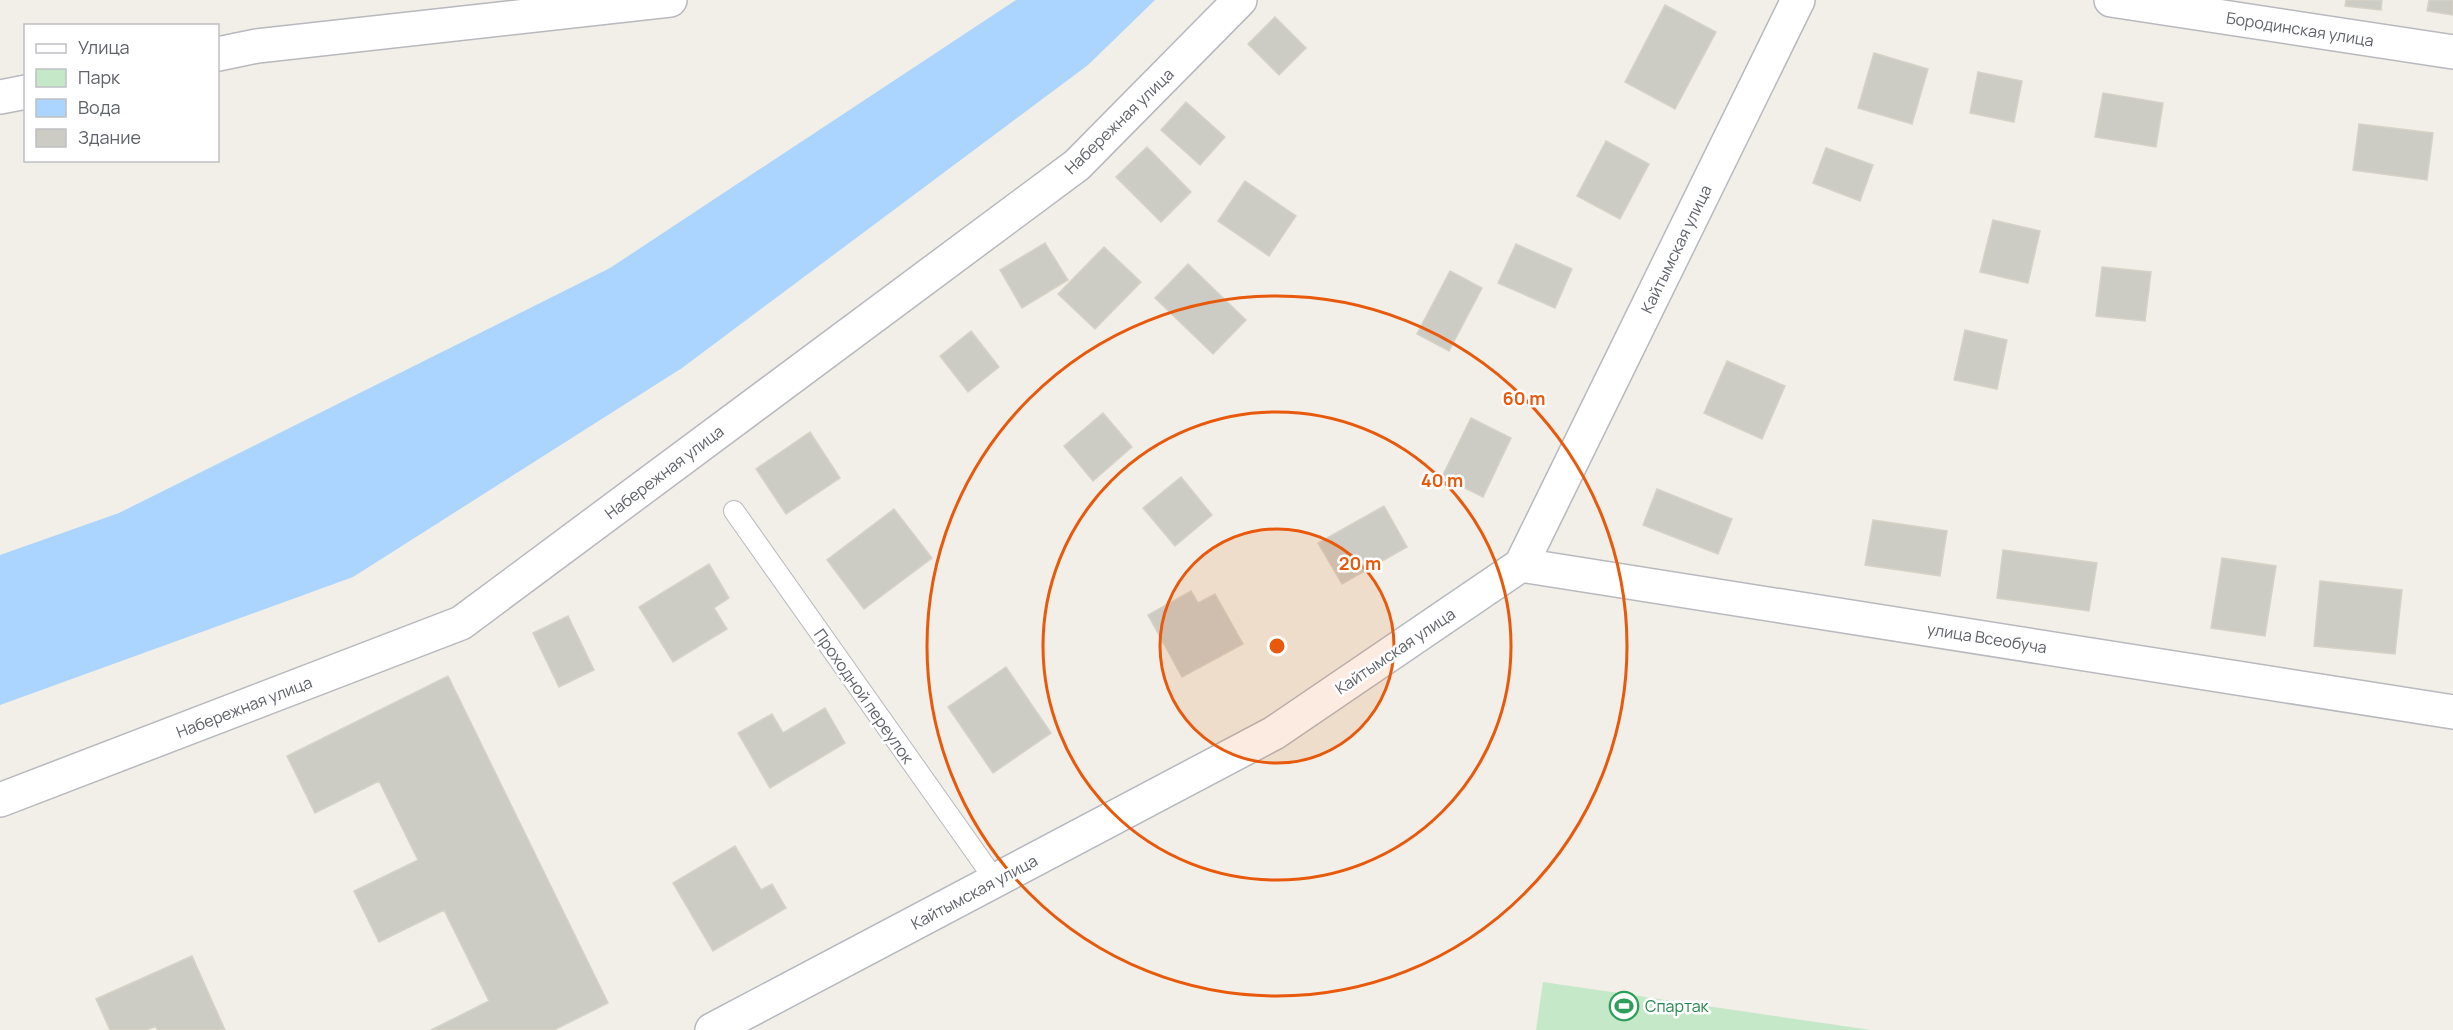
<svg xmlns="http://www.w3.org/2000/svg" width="2453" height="1030" font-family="Manrope,sans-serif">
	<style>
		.green { fill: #c5e8c8 }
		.water { fill: #abd4fe }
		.building { fill: #cccbc4; stroke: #d6d2c6; stroke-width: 1.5 }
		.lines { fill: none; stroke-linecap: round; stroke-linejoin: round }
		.lane-casing { stroke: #b8b9be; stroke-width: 22 }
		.street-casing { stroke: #b8b9be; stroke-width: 36 }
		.secondary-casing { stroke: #b6b9bf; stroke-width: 36 }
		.lane { stroke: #fff; stroke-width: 20 }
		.street { stroke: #fff; stroke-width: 33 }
		.secondary { stroke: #fff; stroke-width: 33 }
		.ring { fill: none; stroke: #e8590c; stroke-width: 3 }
		.labels { text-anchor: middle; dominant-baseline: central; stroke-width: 5; stroke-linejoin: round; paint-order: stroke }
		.street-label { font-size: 16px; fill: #5f6268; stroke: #fff }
		.leisure-label { font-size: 16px; fill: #27864d; stroke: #fff; text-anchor: start }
		.centre { fill: #e8590c; stroke: #fff; stroke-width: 3 }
		.ring-label { font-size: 18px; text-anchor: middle; font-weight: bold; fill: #e8590c; stroke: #fff; stroke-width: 5; stroke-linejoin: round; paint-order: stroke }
	</style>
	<rect width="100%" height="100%" fill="#f1efe8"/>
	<path class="green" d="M1543,982L1871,1030H1536Z"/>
	<path class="water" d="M1016,0H1155L1088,65L682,368L353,577L0,705V555L119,513L610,268Z"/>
	<path class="building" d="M2346,0H2382L2381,10L2345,6Z
		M2429,0H2453V15L2427,11Z
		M1665,5L1716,32L1675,109L1625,82Z
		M1275,17L1306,48L1279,75L1248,44Z
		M1874,53L1928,69L1912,124L1858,108Z
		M1978,72L2022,81L2014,122L1970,113Z
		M2103,93L2163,103L2156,147L2095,137Z
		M1186,102L1225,137L1200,165L1161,130Z
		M2359,124L2433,133L2427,180L2353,170Z
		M1606,141L1649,164L1620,219L1577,196Z
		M1147,147L1191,192L1161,222L1116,177Z
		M1826,148L1873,165L1860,201L1813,183Z
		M1245,181L1296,216L1269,256L1218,221Z
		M1993,220L2040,231L2028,283L1980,272Z
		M1045,243L1068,280L1022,308L1000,270Z
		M1516,244L1572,269L1555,308L1498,283Z
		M1104,247L1141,282L1095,329L1058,294Z
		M1188,264L1246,320L1213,354L1155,298Z
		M2102,267L2151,272L2145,321L2096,316Z
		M1450,271L1482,288L1449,351L1417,334Z
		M1965,330L2007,340L1997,389L1954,380Z
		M971,331L999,367L968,392L940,356Z
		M1727,361L1785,386L1762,439L1704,413Z
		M1103,413L1132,447L1093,481L1064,446Z
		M1471,418L1511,438L1483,497L1442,477Z
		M810,432L840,478L786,514L756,469Z
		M1181,477L1212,515L1175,546L1143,508Z
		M1657,489L1732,519L1718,554L1643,525Z
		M1384,506L1407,547L1342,584L1318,543Z
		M894,509L932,558L864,609L827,560Z
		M1873,520L1947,531L1940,576L1865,565Z
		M2003,550L2097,563L2089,611L1997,598Z
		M2222,558L2276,566L2265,636L2211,628Z
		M709,564L729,598L714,608L727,629L673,662L639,607Z
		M2320,581L2402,590L2395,654L2314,646Z
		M1191,591L1198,603L1215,594L1243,644L1182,677L1148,615Z
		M568,616L594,670L559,687L533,633Z
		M1006,667L1051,733L993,773L948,707Z
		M448,676L608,1003L554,1030H431L489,1001L444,910L379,942L354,891L418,860L379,781L315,813L287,756Z
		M825,708L845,743L770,788L738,733L772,714L783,733Z
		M735,846L761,890L772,884L786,908L713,951L673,883Z
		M192,956L225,1030H157L156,1026L146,1030H110L96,999Z"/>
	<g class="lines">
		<g class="lane-casing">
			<path id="lane" d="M734,511L995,880"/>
		</g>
		<g class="street-casing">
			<path id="street" d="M2111,0L2453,52
				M218,54L257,46L670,0
				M0,97L26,92
				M1521,565L2453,712
				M0,800L461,623L1077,165L1240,0"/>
		</g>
		<g class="secondary-casing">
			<path id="secondary" d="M712,1030L1274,733L1521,565L1798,0"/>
		</g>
		<use href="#lane" class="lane"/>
		<use href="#street" class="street"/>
		<use href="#secondary" class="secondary"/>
	</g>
	<circle cx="1277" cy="646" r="117" fill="#e8590c" fill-opacity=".12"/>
	<g class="ring">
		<circle cx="1277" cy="646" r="117"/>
		<circle cx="1277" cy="646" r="234"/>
		<circle cx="1277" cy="646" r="350"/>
	</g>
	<defs>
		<g id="stadium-ring" transform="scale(1.5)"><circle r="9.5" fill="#fff" stroke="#2e9e5b" stroke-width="1.5"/><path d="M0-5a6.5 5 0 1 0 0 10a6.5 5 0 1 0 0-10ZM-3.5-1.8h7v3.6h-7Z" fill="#2e9e5b"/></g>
	</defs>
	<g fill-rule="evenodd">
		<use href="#stadium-ring" x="1624" y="1006"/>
	</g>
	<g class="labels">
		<g class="street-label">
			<text transform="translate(2300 29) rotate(9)">Бородинская улица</text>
			<text transform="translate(1119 121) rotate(-44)">Набережная улица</text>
			<text transform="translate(1676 249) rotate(-64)">Кайтымская улица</text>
			<text transform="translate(664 472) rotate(-37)">Набережная улица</text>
			<text transform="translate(1987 638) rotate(9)">улица Всеобуча</text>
			<text transform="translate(1395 651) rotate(-34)">Кайтымская улица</text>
			<text transform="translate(864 696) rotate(55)">Проходной переулок</text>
			<text transform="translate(244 707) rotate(-21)">Набережная улица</text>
			<text transform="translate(974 892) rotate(-28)">Кайтымская улица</text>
		</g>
		<g class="leisure-label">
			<text x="1645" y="1006">Спартак</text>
		</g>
	</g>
	<circle cx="1277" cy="646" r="9" class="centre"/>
	<g class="ring-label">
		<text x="1524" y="405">60 m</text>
		<text x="1442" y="487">40 m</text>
		<text x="1360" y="570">20 m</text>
	</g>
	<rect x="24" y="24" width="195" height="138" fill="#ffffff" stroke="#bfc0c3" stroke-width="1.5"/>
	<rect x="36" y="44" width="30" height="9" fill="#ffffff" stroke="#bfc0c3" stroke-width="1.5"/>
	<text x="78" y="54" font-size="18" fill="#5f6268">Улица</text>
	<rect x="36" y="69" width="30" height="18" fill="#c5e8c8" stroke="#bfc0c3" stroke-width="1.5"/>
	<text x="78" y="84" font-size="18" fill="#5f6268">Парк</text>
	<rect x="36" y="99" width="30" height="18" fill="#abd4fe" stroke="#bfc0c3" stroke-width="1.5"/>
	<text x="78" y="114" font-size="18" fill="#5f6268">Вода</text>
	<rect x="36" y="129" width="30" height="18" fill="#cccbc4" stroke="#bfc0c3" stroke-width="1.5"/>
	<text x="78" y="144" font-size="18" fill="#5f6268">Здание</text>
</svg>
